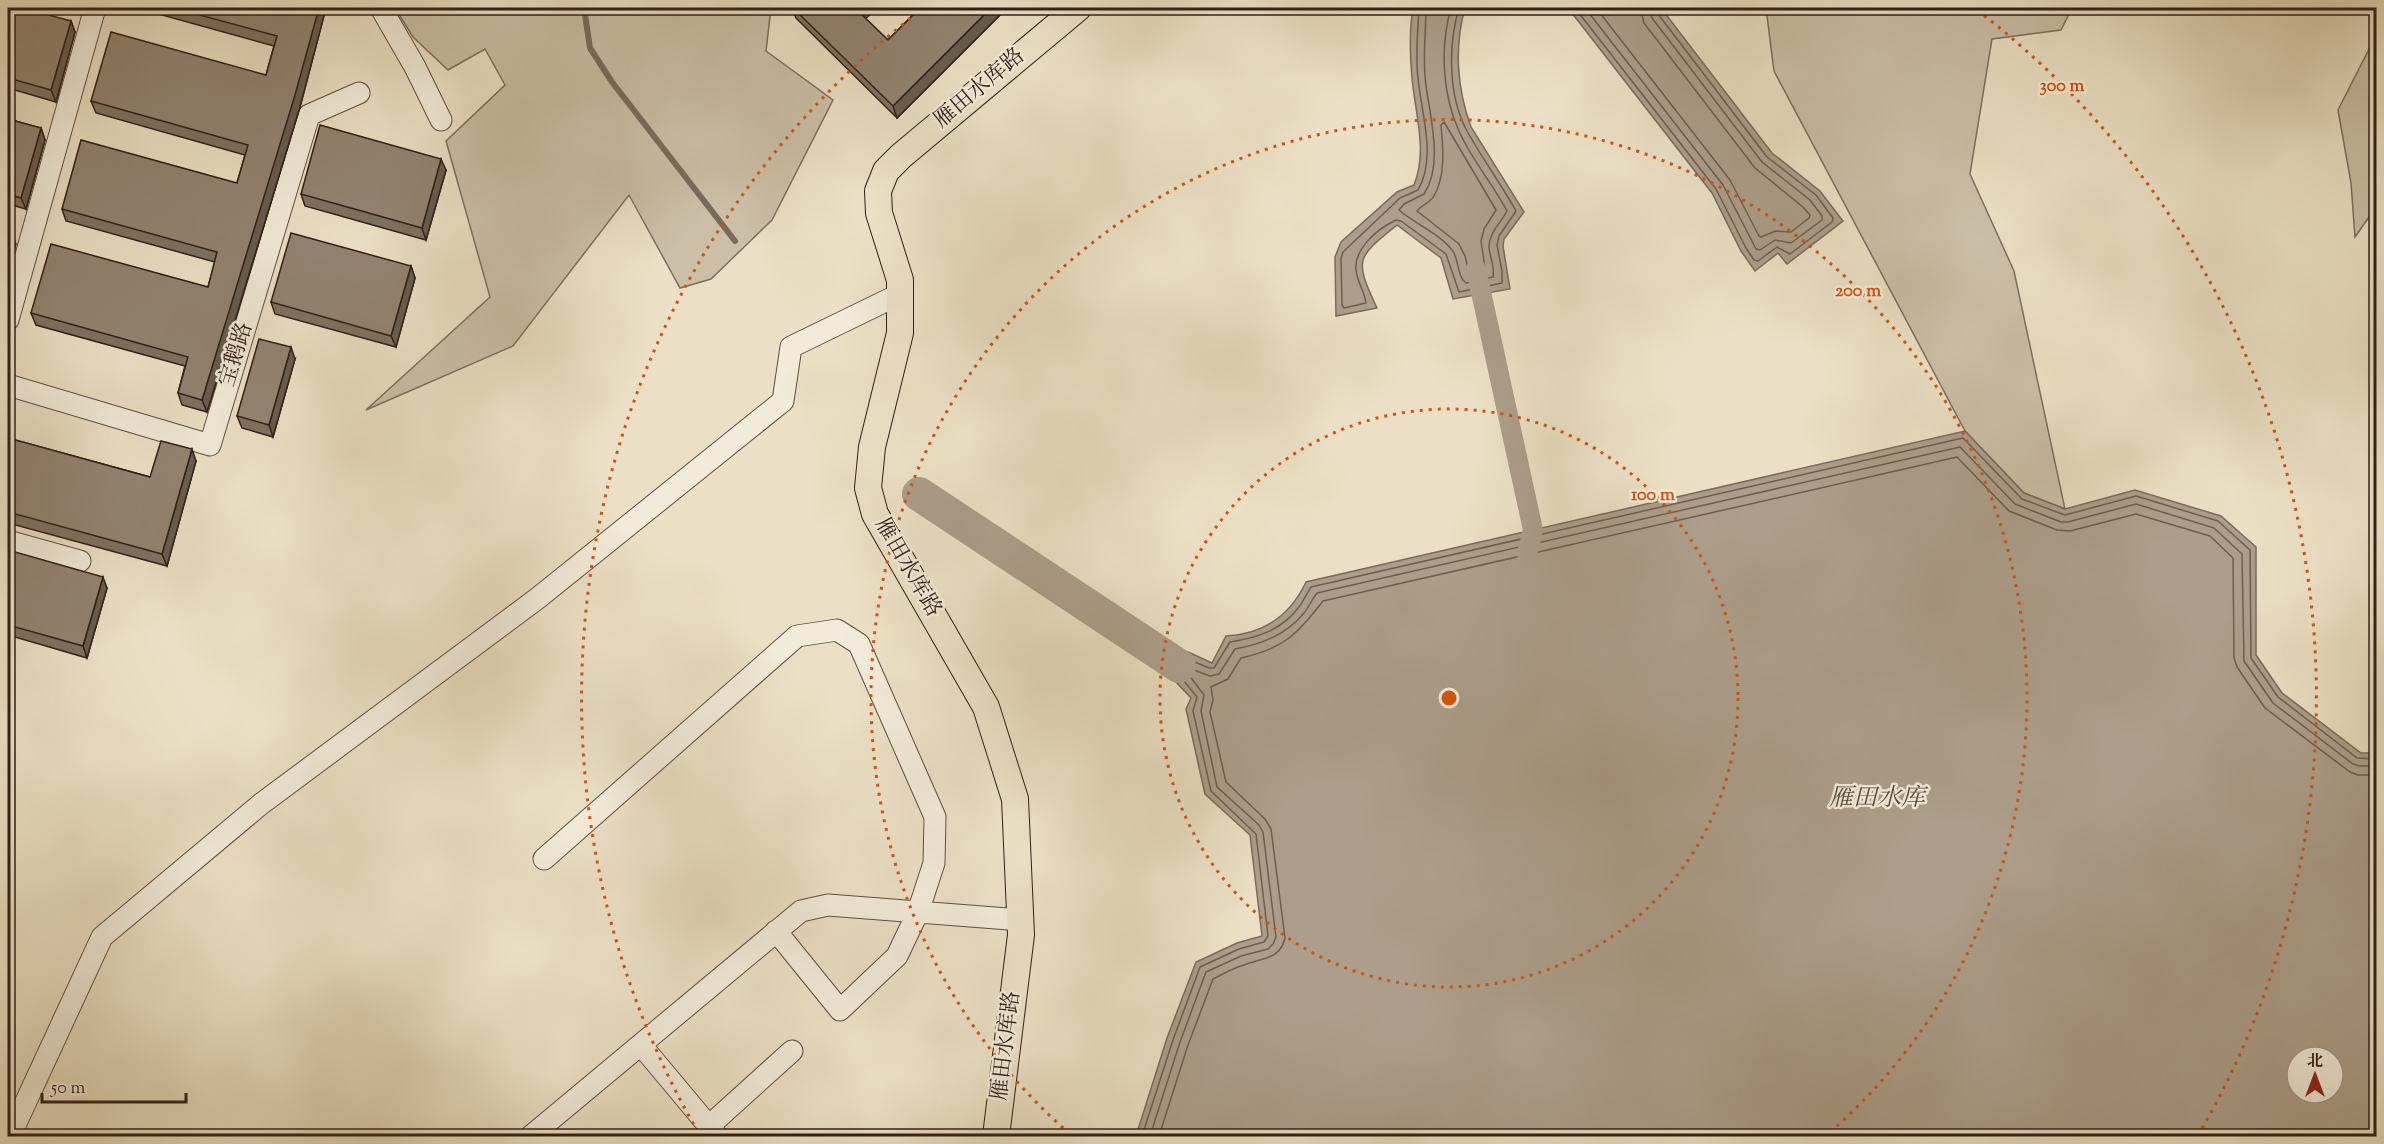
<svg xmlns="http://www.w3.org/2000/svg" width="2384" height="1144" font-family="'Sorts Mill Goudy','Noto Serif SC',serif">
	<style>
		.green { fill: #cbbfa7; stroke: #7e6f5f; stroke-width: 1.5 }
		.water { fill: #ac9e8a; stroke: #7b6b5c; stroke-width: 1.5; fill-rule: evenodd }
		.lines { fill: none; stroke-linecap: round; stroke-linejoin: round }
		.shore { stroke: #6e5e50; stroke-width: 1.5 }
		.stream { stroke: #7b6b5c; stroke-width: 6 }
		.canal { stroke: #ac9e8a; stroke-width: 20 }
		.river { stroke: #ac9e8a; stroke-width: 34 }
		.minor-casing { stroke: #604f42; stroke-width: 23 }
		.major-casing { stroke: #311f17; stroke-width: 28 }
		.minor { stroke: #f2ebd9; stroke-width: 21 }
		.major { stroke: #ebe0c5; stroke-width: 26 }
		.wall { fill: #7e7161; stroke: #311f17; stroke-width: 1.5 }
		.shaded-wall { fill: #665c4f; stroke: #311f17; stroke-width: 1.5 }
		.building { fill: #928371; stroke: #311f17; stroke-width: 1.5 }
		.ring { fill: none; stroke: #d6530d; stroke-width: 3; stroke-dasharray: 3 6 }
		.labels { text-anchor: middle; dominant-baseline: central; stroke-width: 5; stroke-linejoin: round; paint-order: stroke }
		.street-label { font-size: 22px; fill: #311f17; stroke: #f2ebd9 }
		.water-label { font-size: 24px; font-style: italic; fill: #5c4b3f; stroke: #f2ebd9 }
		.centre { fill: #d6530d; stroke: #f2ebd9; stroke-width: 3 }
		.ring-label { font-size: 18px; text-anchor: middle; font-weight: bold; fill: #d6530d; stroke: #f2ebd9; stroke-width: 5; stroke-linejoin: round; paint-order: stroke }
	</style>
	<rect width="100%" height="100%" fill="#ebe0c5"/>
	<filter id="stains"><feTurbulence type="fractalNoise" baseFrequency=".00333" numOctaves="4"/><feColorMatrix values="0 0 0 0 .2 0 0 0 0 .09 0 0 0 0 .02 0 0 0 .5 -.17"/></filter>
	<radialGradient id="worn" r=".72"><stop offset=".6" stop-color="#630" stop-opacity="0"/><stop offset="1" stop-color="#630" stop-opacity=".3"/></radialGradient>
	<path class="green" d="M395,8H771L766,51L833,100L772,220L711,279L680,288L629,195L513,346L366,410L490,297L446,141L505,85L485,49L448,70L413,37Z
		M1766,8H2072L2061,30L1992,39L1970,174L2014,271L2065,509L2024,493L1965,431L1774,71Z
		M2376,25V207L2355,237L2351,183L2338,110L2370,47Z"/>
	<path class="water" d="M1413,8H1465C1454,47 1457,89 1471,127L1524,212L1504,239L1503,246L1510,289L1453,299L1441,258L1397,225C1356,258 1354,259 1377,308L1336,316L1335,257L1341,242L1397,192L1414,185C1428,151 1415,113 1412,78C1410,55 1409,30 1413,8Z
		M1568,8H1661L1772,153L1820,191L1843,221L1787,264L1778,253L1755,271L1741,251L1712,193Z
		M1965,431L2024,493L2065,509L2135,490L2221,516L2256,547V655L2282,693L2361,753H2376V1136H1136L1167,1038L1196,962L1237,943L1262,936L1250,835L1205,794L1186,709L1191,698L1172,678L1188,652L1212,663L1226,636C1264,634 1290,616 1306,582ZM2297,1057H2333V1093H2297Z"/>
	<g class="lines">
		<path class="shore" d="M1419,8C1418,31 1415,54 1418,78C1421,112 1437,158 1418,190L1400,198L1343,252L1341,258L1342,305L1344,308L1366,303C1365,293 1359,285 1357,275C1350,251 1377,229 1396,220L1401,221L1446,254L1459,292L1502,283V271L1497,245L1499,236L1516,211C1501,184 1482,158 1467,131C1448,96 1448,45 1459,8
			M1426,8C1426,31 1423,53 1425,77C1428,111 1445,162 1424,194L1404,204L1399,210C1415,224 1439,233 1452,250C1460,260 1456,275 1466,283L1493,277C1495,267 1490,258 1489,247C1489,232 1501,223 1507,211C1493,184 1471,159 1459,131C1442,94 1440,46 1451,8
			M1575,8L1716,189L1746,248L1754,260L1758,261L1777,247L1790,254L1832,222L1833,218L1816,195L1767,157L1658,14L1657,8
			M1585,8L1723,185L1756,249L1760,250L1775,240L1791,243L1822,220V216L1810,200L1762,162L1652,18L1649,8
			M1596,8L1730,180L1759,236L1761,237L1776,231L1791,232L1809,218L1810,215L1803,207L1755,168L1644,23L1640,8
			M1444,122L1496,210L1484,229L1481,241L1485,268L1482,271L1469,272L1465,256L1459,244L1417,211C1421,205 1430,203 1434,196C1446,175 1443,147 1441,125Z
			M1142,1136L1173,1040L1200,967L1239,949L1264,942L1268,936L1256,834L1211,791L1193,711L1197,697L1180,676L1190,660L1209,668H1214L1230,642C1257,638 1282,630 1299,607C1304,600 1307,593 1311,587L1963,438L2022,499L2065,515L2136,496L2218,521L2250,550L2251,658L2278,697L2357,758L2376,759
			M1150,1136L1180,1042L1206,972L1241,956L1268,949L1273,944L1276,937L1263,832L1259,825L1217,787L1201,711L1204,695L1189,675L1194,670L1210,676L1219,674L1235,649C1262,644 1286,635 1304,613C1309,607 1312,599 1317,593L1960,447L2015,504L2061,522H2068L2136,504L2214,528L2242,554L2244,661L2273,703L2353,764L2360,766H2376
			M1159,1136L1188,1045L1213,979C1223,974 1233,968 1244,965C1261,958 1280,960 1285,938L1271,829L1265,819L1226,782L1210,712L1213,700L1211,687L1228,679L1241,658C1285,648 1296,635 1323,601L1957,457L2009,511L2057,530L2070,531L2136,514L2210,536L2233,558L2234,658L2237,667L2265,708L2350,772L2358,775H2376"/>
		<path class="stream" d="M584,8L590,48L612,82L735,241"/>
		<path class="canal" d="M1476,269L1533,530L1527,554"/>
		<path class="river" d="M919,494L1179,666"/>
		<g class="minor-casing">
			<path id="minor" d="M381,8L415,67L441,120
				M8,320L95,8
				M8,385L210,445L309,115L359,93
				M8,541L80,561
				M544,859L797,636L837,630L859,644L935,817L934,863L918,912L897,956L840,1010L776,931
				M641,1045L717,1136
				M709,1126L792,1051
				M10,1136L102,937L261,804L538,598L783,401L791,347L900,294
				M531,1136L801,911L828,905L1021,920"/>
		</g>
		<g class="major-casing">
			<path id="major" d="M996,1136L1021,935L1015,799L986,707L875,514L868,488L872,447L900,333V280L879,213L878,191L886,171L901,156L1078,8"/>
		</g>
		<use href="#minor" class="minor"/>
		<use href="#major" class="major"/>
	</g>
	<path class="wall" d="M8,8L71,21L75,32L56,102L8,88Z
		M137,8H326L300,107L207,412L182,405L178,393L185,366L36,325L31,313L208,287L215,262L66,221L62,209L237,183L245,155L96,113L91,101L266,75L274,46Z
		M792,8L866,19L888,40L920,8H1007L897,118L796,18Z
		M8,119L41,128L45,140L26,209L8,204Z
		M446,170L426,240L305,206L301,194Z
		M411,266L415,278L396,347L275,314L271,302Z
		M295,359L273,437L242,428L237,416Z
		M8,438L150,477L196,461L167,566L8,523Z
		M8,550L107,588L87,658L8,635Z"/>
	<path class="shaded-wall" d="M319,8H326L300,107L207,412L202,400Z
		M861,8H877L862,22L858,11Z
		M991,8H1007L897,118L893,106Z
		M71,21L75,32L56,102L51,90Z
		M41,128L45,140L26,209L21,198Z
		M441,159L446,170L426,240L422,228Z
		M12,233L16,244L8,274V247Z
		M411,266L415,278L396,347L391,336Z
		M291,347L295,359L273,437L269,425Z
		M192,449L196,461L167,566L162,554Z
		M103,577L107,588L87,658L83,646Z"/>
	<path class="building" d="M8,8H23L71,21L51,90L8,78Z
		M174,8H319L295,95L202,400L178,393L188,357L31,313L51,244L208,287L217,252L62,209L81,140L237,183L248,145L91,101L111,32L266,75L277,36Z
		M793,8H861L858,11L888,40L920,8H991L893,106Z
		M8,119L41,128L21,198L8,194Z
		M320,125L441,159L422,228L301,194Z
		M8,231L12,233L8,247Z
		M291,233L411,266L391,336L271,302Z
		M259,339L291,347L269,425L237,416Z
		M8,438L150,477L161,441L192,449L162,554L8,512Z
		M8,550L103,577L83,646L8,625Z"/>
	<g class="ring">
		<circle cx="1449" cy="698" r="289"/>
		<path d="M1070 1134A578 578 0 1 1 1828 1134"/>
		<path d="M698 1132A867 867 0 0 1 921 10M1977 10A867 867 0 0 1 2200 1132"/>
	</g>
	<g class="labels">
		<g class="street-label">
			<text transform="translate(980 89) rotate(-40)">雁田水库路</text>
			<text transform="translate(237 355) rotate(-73)">宝鹅路</text>
			<text transform="translate(907 568) rotate(60)">雁田水库路</text>
			<text transform="translate(1007 1046) rotate(-83)">雁田水库路</text>
		</g>
		<g class="water-label">
			<text x="1877" y="799">雁田水库</text>
		</g>
	</g>
	<circle cx="1449" cy="698" r="9" class="centre"/>
	<g class="ring-label">
		<text x="2062" y="91">300 m</text>
		<text x="1858" y="296">200 m</text>
		<text x="1653" y="500">100 m</text>
	</g>
	<rect width="2384" height="1144" fill="none" stroke="#ebe0c5" stroke-width="30"/>
	<rect x="9" y="9" width="2366" height="1126" fill="none" stroke="#311f17" stroke-width="3"/>
	<rect x="15" y="15" width="2354" height="1114" fill="none" stroke="#311f17" stroke-width="1.5"/>
	<g transform="translate(2315 1075)"><circle r="28" fill="#f2ebd9" stroke="#a5998b" stroke-width="1.5"/>
	<path d="M0-4.5L10 22L0 15L-10 22Z" fill="#8f2418"/>
	<text y="-9" font-size="16" font-weight="bold" text-anchor="middle" fill="#311f17">北</text>
	</g>
	<path d="M42 1093v9h144v-9" fill="none" stroke="#311f17" stroke-width="3"/>
	<text x="51" y="1093" font-size="18" fill="#311f17" stroke="#f2ebd9" stroke-width="4.5" paint-order="stroke">50 m</text>
	<rect width="100%" height="100%" filter="url(#stains)"/>
	<rect width="100%" height="100%" fill="url(#worn)"/>
</svg>
